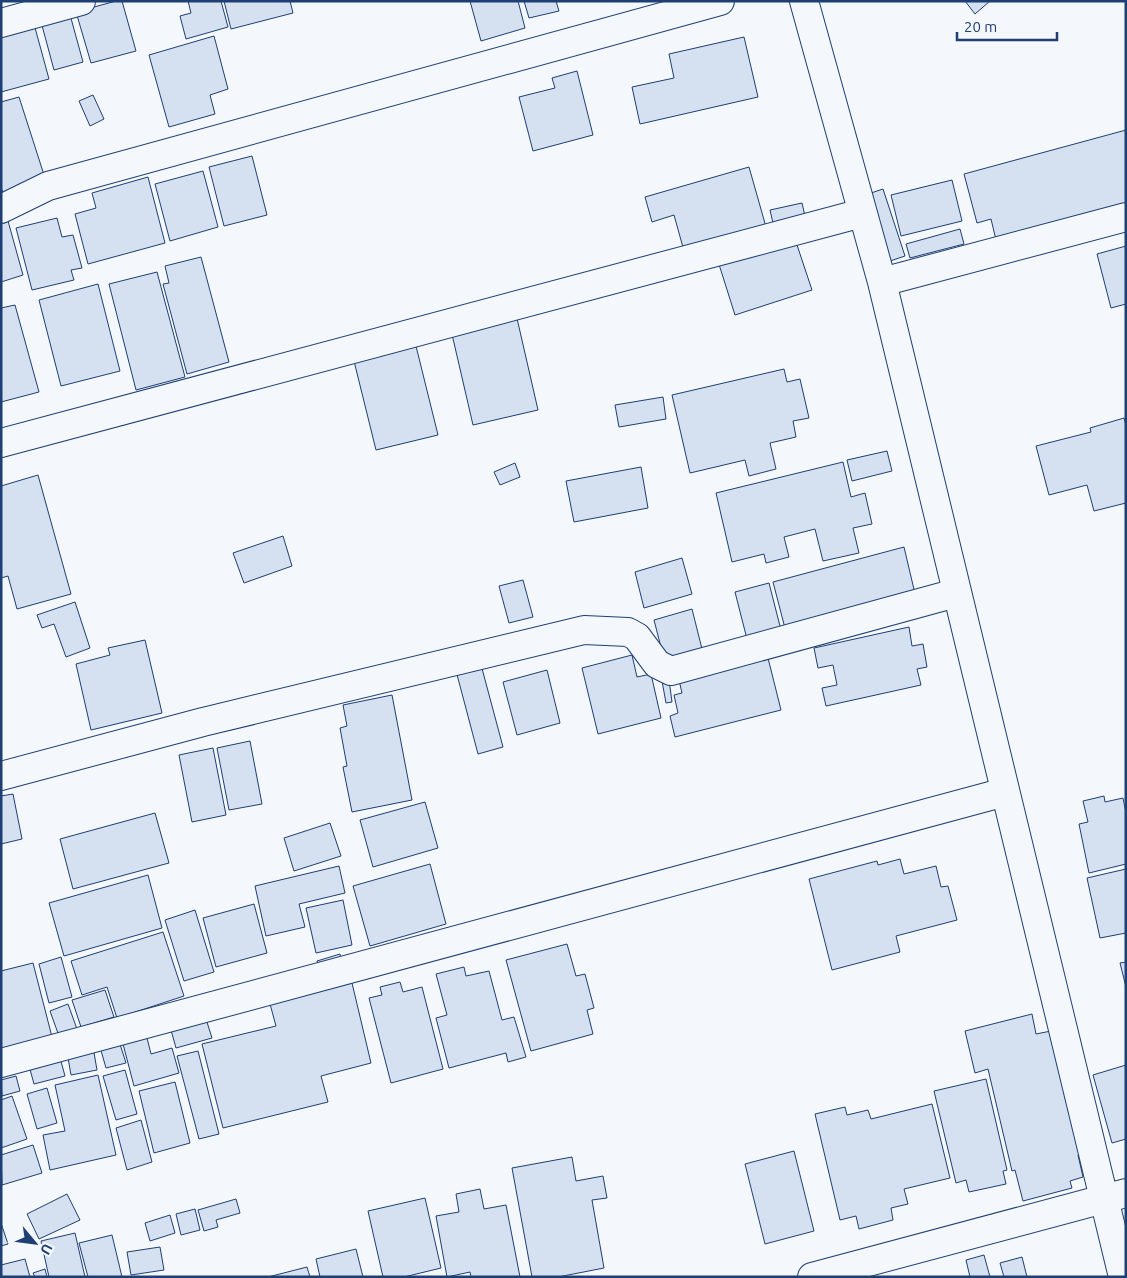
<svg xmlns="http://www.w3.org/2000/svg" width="1127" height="1278" font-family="Ubuntu,sans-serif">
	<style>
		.building { fill: #d5e0f0; stroke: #1d3f73 }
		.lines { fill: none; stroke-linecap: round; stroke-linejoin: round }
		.minor-casing { stroke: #1d3f73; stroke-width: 30 }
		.tertiary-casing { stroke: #1d3f73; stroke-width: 30 }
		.minor { stroke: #f4f7fb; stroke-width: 28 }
		.tertiary { stroke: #f4f7fb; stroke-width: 28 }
	</style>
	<rect width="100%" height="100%" fill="#f4f7fb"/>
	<path class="building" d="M116,1H122L136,51L91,63L76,12Z
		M188,1H221L228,27L186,39L180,16L191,13Z
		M224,1H290L293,13L231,29Z
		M470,1H518L525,28L481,41Z
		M524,1H556L559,11L529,18Z
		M965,1H990L975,14Z
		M69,11L83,62L54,70L40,18Z
		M34,24L49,79L1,92V32Z
		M214,36L228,89L210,95L215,114L169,127L149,55Z
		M744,37L758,97L640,124L632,87L674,78L669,54Z
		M577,71L593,135L533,151L519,97L555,88L552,78Z
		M93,95L104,119L90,126L79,101Z
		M19,97L45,178L3,192L1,188V102Z
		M1126,130V209L997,244L991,219L977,223L964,174Z
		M252,156L267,215L224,226L209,167Z
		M749,167L766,227L684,251L674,215L652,222L645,197Z
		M203,171L218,227L170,241L155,184Z
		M148,177L165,243L88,264L75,214L96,208L92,193Z
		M952,180L962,221L901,236L891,195Z
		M883,189L905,256L890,261L868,194Z
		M802,203L805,216L773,223L770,210Z
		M57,218L62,237L73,235L82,268L71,270L74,280L32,290L16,228Z
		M8,221L23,275L1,282V223Z
		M960,229L964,244L910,258L906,244Z
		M793,233L812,290L735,315L717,258Z
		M1126,246V304L1111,308L1097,254Z
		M201,257L229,362L187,374L163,284L169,283L165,266Z
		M157,272L185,377L136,390L109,284Z
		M98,284L120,371L61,386L39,300Z
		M15,305L39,392L1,402V308Z
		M516,314L538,410L473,425L451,330Z
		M415,342L438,435L376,450L353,357Z
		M784,369L787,382L800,379L809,418L793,421L796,437L770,443L776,469L749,476L745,460L690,473L672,395Z
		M663,397L666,419L619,427L615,405Z
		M1124,418L1126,425V503L1094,511L1087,485L1049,495L1036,446L1091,432L1090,428Z
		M887,451L892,471L852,481L847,460Z
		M843,462L851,497L865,493L872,524L853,528L859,553L823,561L815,529L784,537L789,557L766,563L764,554L732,562L716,493Z
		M515,463L520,477L500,485L494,472Z
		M641,467L648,508L574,522L566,481Z
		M38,475L71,594L17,609L8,576L1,578V486Z
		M283,536L292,566L244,583L233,553Z
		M904,547L916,598L786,632L773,582Z
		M682,558L692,594L644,608L635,572Z
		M523,580L533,617L509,623L499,586Z
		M769,583L782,634L748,643L735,592Z
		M75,602L90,648L66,657L54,624L42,628L37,615Z
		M692,609L702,649L664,659L654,620Z
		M909,627L912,646L923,644L927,667L917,669L921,685L826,706L822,688L837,685L833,665L818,668L814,648Z
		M145,640L162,713L91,730L76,664L110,655L108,648Z
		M632,655L637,677L651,674L661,718L598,734L582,668Z
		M768,658L781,710L675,737L670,716L678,713L674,695L682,693L679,680Z
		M480,661L503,747L478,754L455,667Z
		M547,670L560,723L517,735L503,682Z
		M669,680L672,702L666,703L662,681Z
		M392,695L412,800L352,812L343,767L347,766L340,728L347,726L343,705Z
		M250,741L262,804L229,810L217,748Z
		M213,748L226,815L192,822L179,755Z
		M13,794L22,839L1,844V796Z
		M1104,796L1105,802L1123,798L1126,813V864L1089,873L1079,824L1088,822L1083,801Z
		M425,802L438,848L373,867L360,820Z
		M155,813L169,863L73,889L60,839Z
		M330,823L341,856L294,871L284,838Z
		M900,859L904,874L936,866L941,887L948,886L957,920L896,936L900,952L832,970L809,879L877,861L878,865Z
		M430,864L446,924L370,946L353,886Z
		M339,866L345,893L299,904L305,927L266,936L255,886Z
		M1126,869V933L1100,938L1087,878Z
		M148,875L162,928L64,956L49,903Z
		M343,900L352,945L316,953L306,908Z
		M254,904L267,953L216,967L203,918Z
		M195,910L214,972L184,981L165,920Z
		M163,932L184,996L117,1018L107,987L82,995L71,961Z
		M567,944L576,976L585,974L594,1008L587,1010L593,1034L531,1051L506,960Z
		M340,954L341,960L319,966L317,961Z
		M61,957L72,997L49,1003L39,964Z
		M1126,962V987L1120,963Z
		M33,963L52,1037L1,1050V971Z
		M464,967L466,976L489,971L502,1020L514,1017L526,1057L508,1062L506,1053L449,1068L436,1018L447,1015L436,974Z
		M400,982L403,992L422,987L443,1069L391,1083L369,998L382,995L380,987Z
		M352,983L371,1063L321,1076L328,1102L223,1128L202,1044L276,1026L270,1004Z
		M105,990L114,1017L81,1027L72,1000Z
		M68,1004L77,1029L59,1036L50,1011Z
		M1032,1014L1036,1034L1051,1031L1080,1154L1078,1155L1083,1177L1070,1181L1072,1188L1023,1201L1015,1170L1012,1171L988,1069L975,1073L965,1031Z
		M206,1019L212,1038L176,1048L171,1030Z
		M147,1038L151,1054L172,1048L179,1073L134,1086L123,1044Z
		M119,1041L126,1063L106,1068L100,1047Z
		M93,1047L97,1070L71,1075L67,1052Z
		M198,1051L219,1134L199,1139L177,1056Z
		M59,1054L65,1076L34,1084L28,1062Z
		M1126,1065V1139L1112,1143L1093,1075Z
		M125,1070L137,1114L116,1120L103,1076Z
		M98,1075L116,1155L50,1170L43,1135L65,1131L55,1085Z
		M16,1076L20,1091L2,1096L1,1080Z
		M986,1079L1007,1170L1003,1171L1006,1184L969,1192L966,1180L956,1183L934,1091Z
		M175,1082L190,1143L154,1153L139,1091Z
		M47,1088L57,1123L37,1129L27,1094Z
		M12,1096L27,1139L1,1148V1100Z
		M932,1104L950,1178L904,1189L908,1204L891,1208L893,1220L859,1229L856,1216L840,1220L815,1114L845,1107L847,1115L868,1110L871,1119Z
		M141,1120L152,1162L127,1170L116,1128Z
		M33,1145L42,1173L2,1185L1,1155Z
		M794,1151L814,1231L765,1244L745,1164Z
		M572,1157L576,1181L603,1176L607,1198L592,1200L604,1268L558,1277H532L512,1168Z
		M480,1189L484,1209L506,1205L520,1277H471L470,1272L447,1277L436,1216L459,1212L456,1194Z
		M67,1194L80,1220L39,1239L27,1214Z
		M425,1198L441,1268L404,1277H383L368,1211Z
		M236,1199L240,1213L216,1220L218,1227L204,1231L198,1210Z
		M195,1209L200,1230L181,1235L176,1214Z
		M170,1215L175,1233L150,1241L145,1223Z
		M1,1223L8,1244L1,1246Z
		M75,1233L85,1277H49L41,1241Z
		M112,1235L122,1277H88L79,1243Z
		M160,1247L164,1270L131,1275L127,1252Z
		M356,1249L363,1277H320L316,1259Z
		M984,1255L990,1277H970L966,1260Z
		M1022,1257L1027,1277H1004L1000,1263Z
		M25,1259L30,1277H1V1265Z
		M307,1267L310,1277H268Z
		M45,1269L47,1277H35L33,1273Z"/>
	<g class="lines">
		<g class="minor-casing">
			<path id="minor" d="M804,1L882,282L1123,1277
				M1,23L81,1
				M1,209L48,186L720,1
				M882,282L1126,217
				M1,443L862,213
				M1,776L203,722L584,630L628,632L637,637L657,664L671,671L956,593
				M1,1063L1005,792"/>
		</g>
		<g class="tertiary-casing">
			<path id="tertiary" d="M812,1277L1126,1193"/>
		</g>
		<use href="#minor" class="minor"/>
		<use href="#tertiary" class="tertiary"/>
	</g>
	<rect width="1127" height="1278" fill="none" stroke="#1d3f73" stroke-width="5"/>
	<g transform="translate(35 1243) rotate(119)" stroke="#f4f7fb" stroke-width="4" paint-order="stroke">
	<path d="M0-4L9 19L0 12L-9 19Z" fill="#1d3f73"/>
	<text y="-8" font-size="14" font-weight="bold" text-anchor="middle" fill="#1d3f73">U</text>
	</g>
	<path d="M957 32v8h100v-8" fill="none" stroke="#1d3f73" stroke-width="2.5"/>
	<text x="964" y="32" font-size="15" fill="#1d3f73" stroke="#f4f7fb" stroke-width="4" paint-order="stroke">20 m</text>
</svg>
